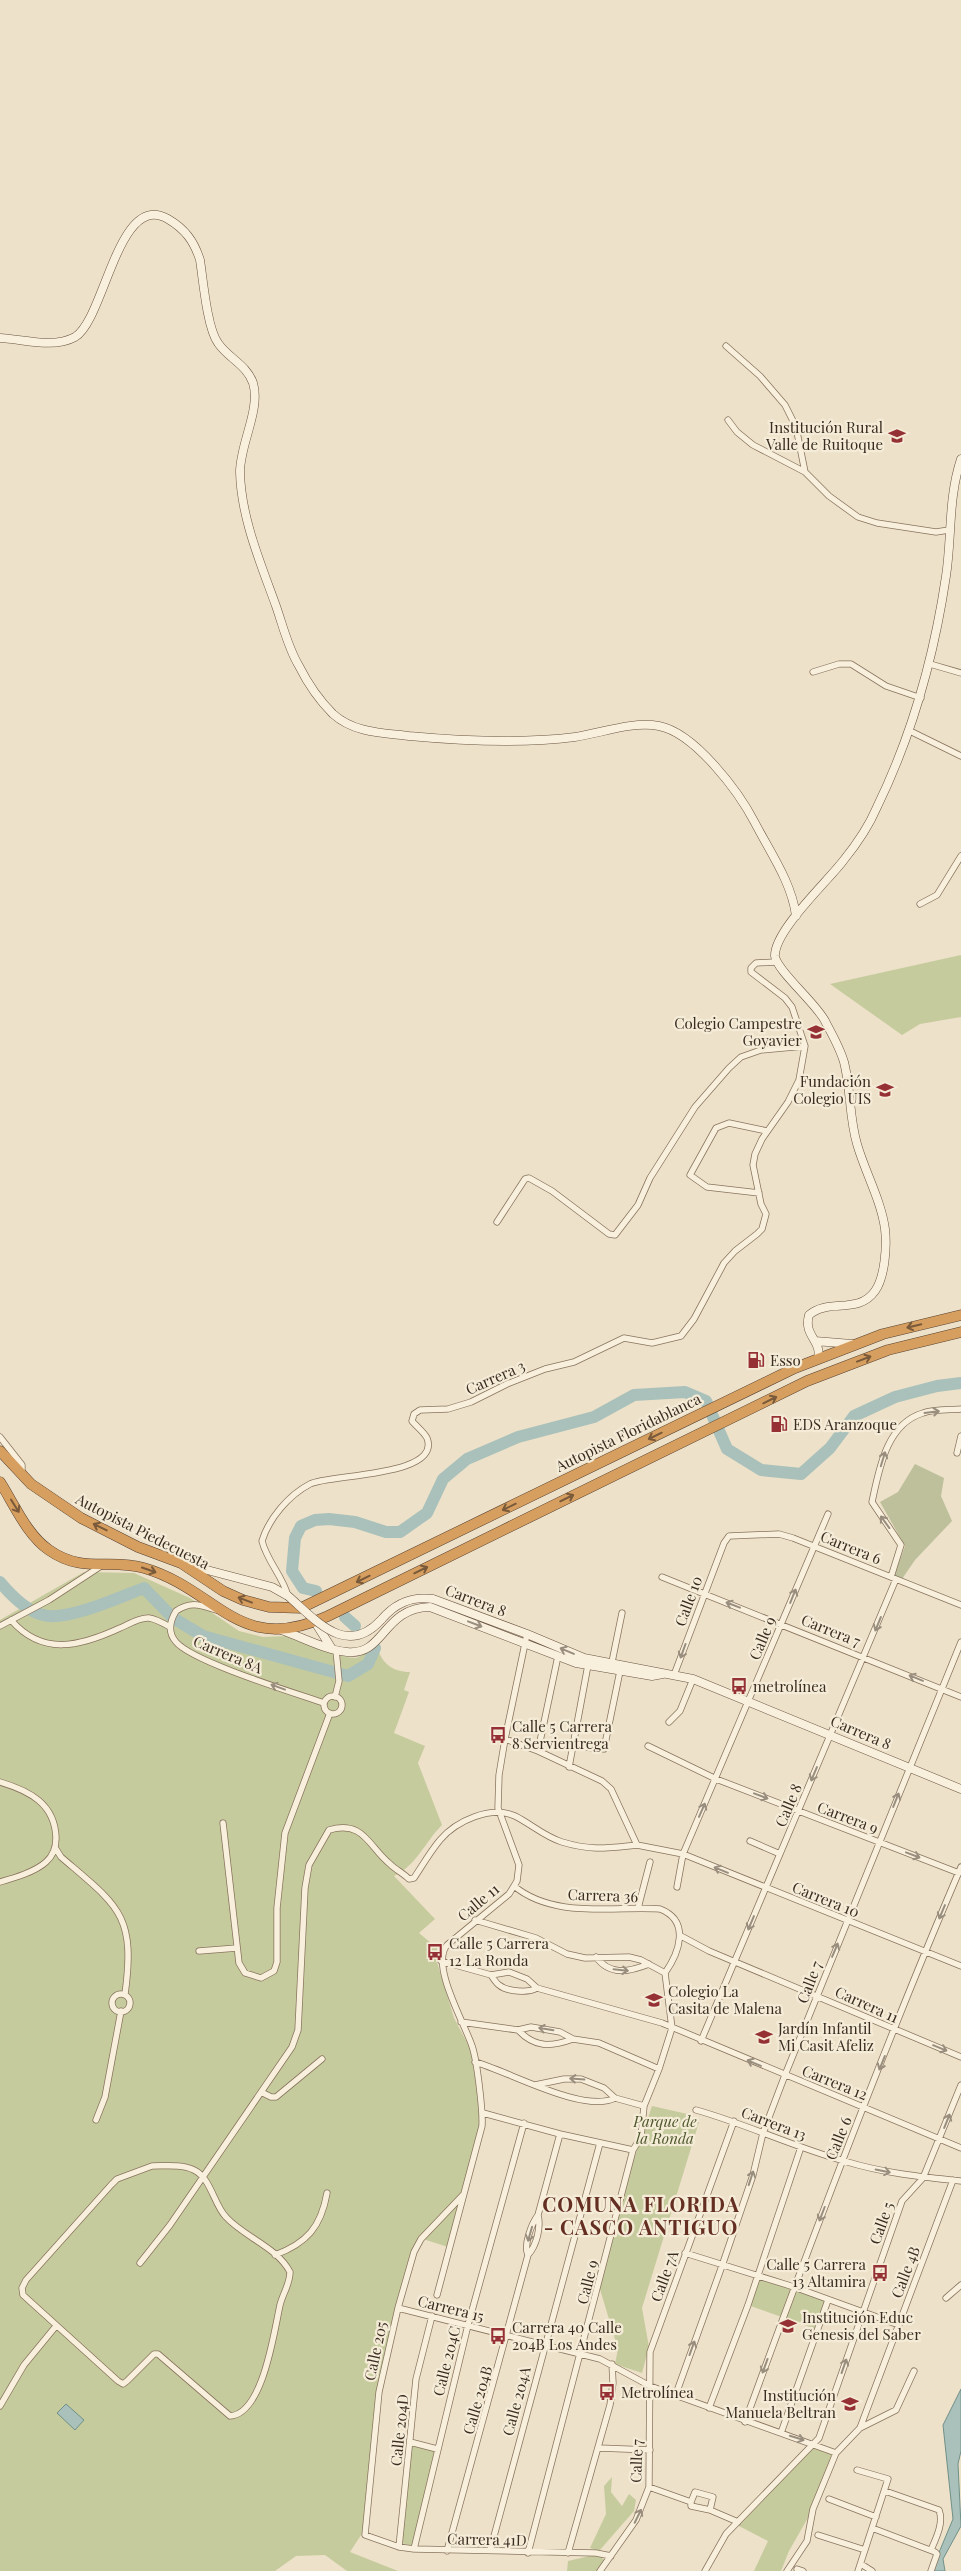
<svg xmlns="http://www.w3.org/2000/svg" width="961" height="2571" font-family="'Playfair Display',serif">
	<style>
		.green { fill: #c6cb9d }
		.cemetery { fill: #bdc09b }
		.water { fill: #a9c1ba; stroke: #709087 }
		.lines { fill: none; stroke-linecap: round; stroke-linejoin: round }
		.river { stroke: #a9c1ba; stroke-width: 12 }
		.street-casing { stroke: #88745e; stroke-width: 7 }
		.secondary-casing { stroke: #6a5541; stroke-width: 9 }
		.highway-casing { stroke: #574232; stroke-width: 11 }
		.street { stroke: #f8efdc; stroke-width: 5.5 }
		.secondary { stroke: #f8efdc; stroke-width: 8 }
		.highway { stroke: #d79f5f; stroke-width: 10 }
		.secondary-bridge-casing { stroke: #6a5541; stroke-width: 9; stroke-linecap: butt }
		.secondary-bridge { stroke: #f8efdc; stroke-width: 8 }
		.oneway { stroke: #795a3a }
		.oneway2 { stroke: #998e7e }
		.labels { text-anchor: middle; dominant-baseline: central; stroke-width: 4.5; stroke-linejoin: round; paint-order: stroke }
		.poi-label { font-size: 15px; fill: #3a2c21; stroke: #f5ecd8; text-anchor: start }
		.street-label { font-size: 15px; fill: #3a2c21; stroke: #f5ecd8 }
		.park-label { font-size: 15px; font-style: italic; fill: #4b5529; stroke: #f5ecd8 }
		.district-label { font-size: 20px; font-weight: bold; letter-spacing: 1px; fill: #642f22; stroke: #f5ecd8 }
	</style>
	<rect width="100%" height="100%" fill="#ede1c9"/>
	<path class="green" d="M961,955V1017L920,1024L902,1035L830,984Z
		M84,1572L134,1573L190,1598L239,1631L263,1637L286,1636L346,1657L356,1658L377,1647C382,1663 392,1672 410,1672L404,1690L409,1692L394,1733L425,1746L418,1763L442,1825C424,1843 418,1864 394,1876L435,1919L419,1933L437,1948V1962L454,2018L470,2048L481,2112V2123L448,2247L423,2239L413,2252L378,2392L363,2532L350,2552L398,2571H347L325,2555L296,2556L275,2571H0V1620Z
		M652,2106L692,2115L690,2120L699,2122L642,2308L649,2347L642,2373L615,2364L618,2349L599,2286L634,2159Z
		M758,2275L828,2300L818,2330L748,2305Z
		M411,2444L436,2450L414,2546L401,2543Z
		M814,2446L836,2453L813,2509L789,2551L781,2571H754L768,2541L739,2526Z
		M612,2477L611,2492L622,2506L629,2494L636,2500L634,2511L599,2551L590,2548L606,2514L604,2486Z
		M598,2554L606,2562L598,2571H567L568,2561Z"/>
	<path class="cemetery" d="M915,1464L944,1478L941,1496L952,1521L915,1560L902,1579L894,1576L905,1546L880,1502L898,1492Z"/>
	<path class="water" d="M961,2389V2451L958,2464L961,2526L943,2559L945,2571H934L935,2562L953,2519L943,2425Z
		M66,2404L84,2420L75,2430L57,2413Z"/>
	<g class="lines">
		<path class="river" d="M0,1582C10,1594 27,1611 43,1615C66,1622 120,1597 144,1588L173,1618L203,1636L348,1676L368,1664L375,1648
			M316,1591L303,1588L292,1571L295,1538L301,1526L315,1520L329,1519L355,1522L386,1532H400L427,1513L443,1479L467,1459L518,1437L594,1417L634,1395L685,1392L706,1401L727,1449L761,1470L801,1474L830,1448L854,1416L895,1397L937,1386L961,1383
			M345,1617L355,1626"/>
		<g class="street-casing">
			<path id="street" d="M726,346L760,376L785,405L796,427L805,472L829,496L858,517L877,523L936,532L949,530
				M728,420L737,432L753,445L805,472
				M930,664L961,673
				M813,672L839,664H851L886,686L921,698
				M910,731L961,756
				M920,904L937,895L961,856
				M759,1193L707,1187L690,1175L716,1128L729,1123L767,1131
				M497,1222L525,1179L529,1178L552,1191L609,1234L615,1235L638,1205L650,1178L695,1107L729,1068L741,1057L761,1050L805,1046
				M0,1437L22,1465V1474
				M957,1453L961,1436
				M662,1577L961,1697
				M891,1577L901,1545L872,1502C879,1470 886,1424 923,1413C934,1409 949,1410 961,1409
				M288,1596C282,1575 267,1561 262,1541C269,1518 289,1495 310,1484C329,1474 442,1477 427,1438C424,1432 416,1426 412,1421L414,1414L420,1410L448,1409L471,1402L507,1384L545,1369L574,1362L624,1338L652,1343L681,1336L694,1319L724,1263L735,1251L757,1234L762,1229L766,1214L761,1204L753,1165L755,1154L762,1139L788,1102L799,1080L805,1046L792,1007L785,998L751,972V968L756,963L776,962
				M216,1610C200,1605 191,1601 176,1611C170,1621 167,1632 176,1642C193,1662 295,1693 324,1703
				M11,1620C43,1657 81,1646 120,1628C128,1625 139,1617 149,1618C156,1619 163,1623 170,1627
				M0,1626L49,1600L101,1566
				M612,1662L622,1613
				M674,1675L724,1543L729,1536L779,1534L793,1538L961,1605
				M324 1705a9 9 0 1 1 18 0a9 9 0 1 1-18 0Z
				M335,1697L339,1681L336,1650
				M669,1722L680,1711L693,1679
				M505,1739L538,1751L602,1781L611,1789L637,1845L683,1854L961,1966
				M572,1746L604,1749L620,1671
				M648,1746L716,1779L959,1873
				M538,1751L558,1656
				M569,1767L588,1665
				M0,1782C30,1791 55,1804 56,1838C56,1847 54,1855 46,1862C35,1872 14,1878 0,1882
				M223,1823L239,1963L245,1973L261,1978L274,1971L277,1962V1908L285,1833L330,1713
				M750,1841L780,1854
				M56,1849L61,1857C118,1906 136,1914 125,1994
				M514,1886C554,1919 613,1906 660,1909C691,1921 679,1953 665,1973L672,2028L659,2069L644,2106L641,2137L633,2150L528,2553
				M677,1887L683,1854L828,1514
				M638,1908L650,1862
				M475,1920L536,1938L567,1954L585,1958L629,1957L641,1960L665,1973
				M681,1936L709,1951L961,2057
				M199,1951L237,1948
				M596,1957C610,1976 629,1972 649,1964
				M441,1961L491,1975L509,1972L527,1979L537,1988L662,2023L961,2148
				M491,1975C493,1978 496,1983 499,1985C507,1992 529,1993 537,1988
				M112 2003a9 9 0 1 1 18 0a9 9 0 1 1-18 0Z
				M461,2022L518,2030L531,2027L560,2032L573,2039L599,2043L659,2069
				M518,2030C535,2048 551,2047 573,2039
				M701,2041L896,1579
				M475,2062C508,2071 584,2114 615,2098
				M535,2085L564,2079H581L604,2088L615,2098L644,2106
				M261,2092L271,2097H276L322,2059
				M696,2110C746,2124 794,2147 844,2161C883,2173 921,2177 961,2181
				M483,2113L560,2134L633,2150
				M96,2120L105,2097L121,2011
				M152,2166C165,2166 182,2164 194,2170C211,2178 214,2205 226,2217C244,2237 277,2247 290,2272C290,2284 283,2293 280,2305C274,2332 263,2414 230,2416L158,2354H154L127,2381L123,2384L118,2381L23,2295L22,2288L26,2280L111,2185L117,2179Z
				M463,2195L421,2239L414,2252L398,2308L379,2392L365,2535L399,2547L414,2549L596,2553L611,2556
				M685,2253L794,2287L899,2325
				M275,2255C307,2243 321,2227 327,2193
				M528,2255C523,2245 532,2223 538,2215L560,2134
				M140,2263L170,2225L292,2047L298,2030L305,1888L309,1865L329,1830C364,1820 368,1846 390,1864C396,1870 403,1873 409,1879L414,1878C422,1866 430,1852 440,1840C456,1821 491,1805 515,1816C531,1824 545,1837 562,1842C592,1851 607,1848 637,1845
				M437,2295L482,2126C483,2111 477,2060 472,2046C465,2024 430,1965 447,1945L509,1894L517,1881L519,1865L498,1808L499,1775L505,1739L527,1634
				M946,2298L961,2285
				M398,2308L600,2359L650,2386L836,2453
				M676,2394L723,2263L753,2175L763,2133L785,2075L961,1642
				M0,2406L24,2365L56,2326
				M709,2408L748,2305L801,2147
				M745,2422C813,2235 883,2049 961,1867
				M860,2428L953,2180
				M781,2433L828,2300
				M410,2442L437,2449
				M599,2448L650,2450
				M857,2470L888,2479L858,2571
				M649,2487L691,2502V2506L710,2510L738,2522
				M885,2491L939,2510C944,2523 936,2538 931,2550
				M829,2499L876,2517
				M691,2502L695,2492L713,2497L710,2510
				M872,2528L935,2552L937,2554L931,2571
				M818,2535L865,2550
				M399,2547L416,2379L432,2316
				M414,2549L468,2325L524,2123
				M447,2551L528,2255C537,2245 541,2227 538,2215
				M490,2551L600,2143
				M568,2553L610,2405L613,2383L612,2364
				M861,2564L872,2571
				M797,2569L803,2571
				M600,2571L636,2520L649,2487L650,2352L734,2121
				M705,2571L726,2534L819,2438L902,2201L923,2178L961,2085
				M787,2571L807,2541L813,2509L836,2453L860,2428L896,2410L914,2371"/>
		</g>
		<g class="secondary-casing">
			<path id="secondary" d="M0,338C23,339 53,349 75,337C105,319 118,190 168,219C185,229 194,241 200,260C203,279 207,328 218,343C228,358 247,365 253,383C261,409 240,444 240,472C241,518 261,564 276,606C283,626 288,648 299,666C308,684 319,700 333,714C354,733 383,733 409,736C463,741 520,744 575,737C602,733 632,721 659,726C695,733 739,792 755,823C770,852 792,883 796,916
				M815,1341L852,1344
				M818,1358C822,1340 803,1336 809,1315C828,1298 858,1315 875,1291C885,1277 887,1246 885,1229C881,1200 865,1172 857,1144C849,1117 851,1089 844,1062C840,1048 832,1034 825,1021C816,1003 776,970 775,956C774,931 827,882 843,861C856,845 869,826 877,807C913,733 934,657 946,576C952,537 948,498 961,459
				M188,1565L272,1587L288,1596
				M381,1620C395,1603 411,1596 433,1599L527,1634L584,1658L693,1679L961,1789
				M315,1622L332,1649
				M281,1630C302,1637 325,1650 347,1652C385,1656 382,1608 430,1607L576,1663L652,1676L663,1674"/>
		</g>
		<g class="highway-casing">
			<path id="highway" d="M0,1451L31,1484L81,1518L138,1547L181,1563L223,1591L243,1600L269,1607L301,1608L795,1368L883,1334L961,1315
				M0,1482C14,1504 27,1535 49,1550C83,1574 110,1558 144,1568C219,1590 238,1657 328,1616L807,1381L888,1350L961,1332"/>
		</g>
		<use href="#street" class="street"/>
		<use href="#secondary" class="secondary"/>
		<use href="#highway" class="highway"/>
		<g class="secondary-bridge-casing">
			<path id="secondary-bridge" d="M288,1596C316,1620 346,1658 381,1620"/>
		</g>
		<use href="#secondary-bridge" class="secondary-bridge"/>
	</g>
	<defs><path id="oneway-shaft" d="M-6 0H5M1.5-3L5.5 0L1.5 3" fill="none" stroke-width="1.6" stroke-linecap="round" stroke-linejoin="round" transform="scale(1.25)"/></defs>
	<g class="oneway">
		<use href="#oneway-shaft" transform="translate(914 1326) rotate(167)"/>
		<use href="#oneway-shaft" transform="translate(864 1359) rotate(-21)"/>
		<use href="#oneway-shaft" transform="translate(770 1400) rotate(-26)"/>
		<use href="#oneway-shaft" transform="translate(655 1436) rotate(154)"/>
		<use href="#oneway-shaft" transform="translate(567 1498) rotate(-26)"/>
		<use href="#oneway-shaft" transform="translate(15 1506) rotate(58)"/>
		<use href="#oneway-shaft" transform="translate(509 1507) rotate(154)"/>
		<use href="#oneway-shaft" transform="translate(100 1527) rotate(-154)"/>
		<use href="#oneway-shaft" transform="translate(149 1570) rotate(19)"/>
		<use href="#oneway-shaft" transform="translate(421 1570) rotate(-26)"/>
		<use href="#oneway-shaft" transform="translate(363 1579) rotate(154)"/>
		<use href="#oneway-shaft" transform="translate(245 1600) rotate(-159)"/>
	</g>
	<g class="oneway2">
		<use href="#oneway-shaft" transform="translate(932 1412) rotate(-7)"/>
		<use href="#oneway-shaft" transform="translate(883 1459) rotate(-73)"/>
		<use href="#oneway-shaft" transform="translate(885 1522) rotate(-126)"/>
		<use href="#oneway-shaft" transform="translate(793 1596) rotate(-68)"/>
		<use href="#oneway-shaft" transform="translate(733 1605) rotate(-159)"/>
		<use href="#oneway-shaft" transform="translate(475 1624) rotate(21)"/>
		<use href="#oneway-shaft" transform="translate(878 1624) rotate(112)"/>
		<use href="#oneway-shaft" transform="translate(567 1651) rotate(-157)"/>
		<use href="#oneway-shaft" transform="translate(683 1651) rotate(110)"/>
		<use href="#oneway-shaft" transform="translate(916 1678) rotate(-158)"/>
		<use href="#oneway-shaft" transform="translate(278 1687) rotate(-160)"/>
		<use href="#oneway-shaft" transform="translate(814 1774) rotate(113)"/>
		<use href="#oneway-shaft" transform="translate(761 1796) rotate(21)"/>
		<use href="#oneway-shaft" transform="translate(896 1800) rotate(-68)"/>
		<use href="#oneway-shaft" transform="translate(702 1810) rotate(-66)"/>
		<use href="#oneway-shaft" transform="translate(913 1855) rotate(21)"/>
		<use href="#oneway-shaft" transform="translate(721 1870) rotate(-158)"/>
		<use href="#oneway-shaft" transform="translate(942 1912) rotate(113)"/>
		<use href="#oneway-shaft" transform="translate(751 1923) rotate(113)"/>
		<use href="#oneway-shaft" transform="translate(835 1950) rotate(-67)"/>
		<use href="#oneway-shaft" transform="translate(621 1970) rotate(6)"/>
		<use href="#oneway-shaft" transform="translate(546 2029) rotate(-171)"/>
		<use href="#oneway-shaft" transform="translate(940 2048) rotate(22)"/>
		<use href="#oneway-shaft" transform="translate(754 2063) rotate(-157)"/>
		<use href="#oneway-shaft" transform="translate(882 2063) rotate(112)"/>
		<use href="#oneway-shaft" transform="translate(577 2079) rotate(-176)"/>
		<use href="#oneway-shaft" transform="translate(947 2121) rotate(-68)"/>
		<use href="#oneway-shaft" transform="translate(883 2171) rotate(11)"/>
		<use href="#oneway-shaft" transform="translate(751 2178) rotate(-72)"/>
		<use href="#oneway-shaft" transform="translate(822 2214) rotate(111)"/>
		<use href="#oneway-shaft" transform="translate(530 2234) rotate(106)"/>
		<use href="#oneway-shaft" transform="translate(692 2348) rotate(-70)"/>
		<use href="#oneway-shaft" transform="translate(765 2366) rotate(110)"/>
		<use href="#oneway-shaft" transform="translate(844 2366) rotate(-71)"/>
		<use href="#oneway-shaft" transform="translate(797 2438) rotate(17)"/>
		<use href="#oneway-shaft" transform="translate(638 2516) rotate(-64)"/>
	</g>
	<defs>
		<g id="school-bare" transform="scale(1.35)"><path d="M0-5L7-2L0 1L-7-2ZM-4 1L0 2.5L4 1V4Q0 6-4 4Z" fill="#953134" stroke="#f5ecd8" stroke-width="2.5" paint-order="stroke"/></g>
		<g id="fuel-bare" transform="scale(1.35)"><path d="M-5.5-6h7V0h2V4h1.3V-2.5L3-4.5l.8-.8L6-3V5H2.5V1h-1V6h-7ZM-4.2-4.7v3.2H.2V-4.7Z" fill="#953134" stroke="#f5ecd8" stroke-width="2.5" paint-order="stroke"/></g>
		<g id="bus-bare" transform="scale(1.35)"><path d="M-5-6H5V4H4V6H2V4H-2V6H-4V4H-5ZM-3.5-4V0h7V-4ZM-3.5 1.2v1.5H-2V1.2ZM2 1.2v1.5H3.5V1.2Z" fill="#953134" stroke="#f5ecd8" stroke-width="2.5" paint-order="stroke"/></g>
	</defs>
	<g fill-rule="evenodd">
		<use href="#school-bare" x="897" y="436"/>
		<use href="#school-bare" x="816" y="1032"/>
		<use href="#school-bare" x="885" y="1090"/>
		<use href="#fuel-bare" x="756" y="1360"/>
		<use href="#fuel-bare" x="779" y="1424"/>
		<use href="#bus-bare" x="739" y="1686"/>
		<use href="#bus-bare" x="498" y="1735"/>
		<use href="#bus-bare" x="435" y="1952"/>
		<use href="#school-bare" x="654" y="2000"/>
		<use href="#school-bare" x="764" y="2037"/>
		<use href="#bus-bare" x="880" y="2273"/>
		<use href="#school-bare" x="788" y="2326"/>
		<use href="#bus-bare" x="498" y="2336"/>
		<use href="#bus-bare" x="607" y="2392"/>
		<use href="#school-bare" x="850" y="2404"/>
	</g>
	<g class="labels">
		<g class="poi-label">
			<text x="883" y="427" text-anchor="end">Institución Rural<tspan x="883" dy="17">Valle de Ruitoque</tspan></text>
			<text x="802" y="1023" text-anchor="end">Colegio Campestre<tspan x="802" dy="17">Goyavier</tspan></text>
			<text x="871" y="1081" text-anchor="end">Fundación<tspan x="871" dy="17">Colegio UIS</tspan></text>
			<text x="770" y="1360">Esso</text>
			<text x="793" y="1424">EDS Aranzoque</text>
			<text x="753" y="1686">metrolínea</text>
			<text x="512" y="1726">Calle 5 Carrera<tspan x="512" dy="17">8 Servientrega</tspan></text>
			<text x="449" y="1943">Calle 5 Carrera<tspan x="449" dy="17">12 La Ronda</tspan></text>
			<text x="668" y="1991">Colegio La<tspan x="668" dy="17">Casita de Malena</tspan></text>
			<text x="778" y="2028">Jardín Infantil<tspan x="778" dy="17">Mi Casit Afeliz</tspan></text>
			<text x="866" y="2264" text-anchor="end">Calle 5 Carrera<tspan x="866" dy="17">13 Altamira</tspan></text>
			<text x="802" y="2317">Institución Educ<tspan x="802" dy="17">Genesis del Saber</tspan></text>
			<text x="512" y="2327">Carrera 40 Calle<tspan x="512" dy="17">204B Los Andes</tspan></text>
			<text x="621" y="2392">Metrolínea</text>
			<text x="836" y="2395" text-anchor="end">Institución<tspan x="836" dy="17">Manuela Beltran</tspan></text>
		</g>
		<g class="street-label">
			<text transform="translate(495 1377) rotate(-24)">Carrera 3</text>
			<text transform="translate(628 1432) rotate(-26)">Autopista Floridablanca</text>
			<text transform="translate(143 1531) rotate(27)">Autopista Piedecuesta</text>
			<text transform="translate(851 1547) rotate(22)">Carrera 6</text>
			<text transform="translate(476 1600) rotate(21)">Carrera 8</text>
			<text transform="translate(688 1601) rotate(-70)">Calle 10</text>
			<text transform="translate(831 1630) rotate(22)">Carrera 7</text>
			<text transform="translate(762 1638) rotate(-67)">Calle 9</text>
			<text transform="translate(228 1654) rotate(23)">Carrera 8A</text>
			<text transform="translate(861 1732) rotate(23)">Carrera 8</text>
			<text transform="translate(788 1805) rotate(-67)">Calle 8</text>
			<text transform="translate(848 1817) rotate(21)">Carrera 9</text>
			<text transform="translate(603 1895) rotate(2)">Carrera 36</text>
			<text transform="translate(826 1899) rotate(22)">Carrera 10</text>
			<text transform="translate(478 1902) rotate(-40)">Calle 11</text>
			<text transform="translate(809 1982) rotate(-69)">Calle 7</text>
			<text transform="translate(867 2004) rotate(24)">Carrera 11</text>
			<text transform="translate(835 2082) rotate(22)">Carrera 12</text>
			<text transform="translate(774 2123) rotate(21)">Carrera 13</text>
			<text transform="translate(838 2138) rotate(-68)">Calle 6</text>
			<text transform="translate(881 2223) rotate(-70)">Calle 5</text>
			<text transform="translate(905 2272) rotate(-69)">Calle 4B</text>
			<text transform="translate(664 2276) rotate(-70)">Calle 7A</text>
			<text transform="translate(587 2282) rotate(-76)">Calle 9</text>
			<text transform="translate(451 2308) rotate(14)">Carrera 15</text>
			<text transform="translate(375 2351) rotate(-78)">Calle 205</text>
			<text transform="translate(446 2361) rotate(-76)">Calle 204C</text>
			<text transform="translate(477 2400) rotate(-74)">Calle 204B</text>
			<text transform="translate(516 2401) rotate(-75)">Calle 204A</text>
			<text transform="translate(399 2430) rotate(-84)">Calle 204D</text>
			<text transform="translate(636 2461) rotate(-88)">Calle 7</text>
			<text transform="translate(487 2539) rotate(1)">Carrera 41D</text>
		</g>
		<g class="park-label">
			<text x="665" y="2121">Parque de<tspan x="665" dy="17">la Ronda</tspan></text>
		</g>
		<g class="district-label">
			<text x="641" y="2203">COMUNA FLORIDA<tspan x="641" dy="23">- CASCO ANTIGUO</tspan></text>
		</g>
	</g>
</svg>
